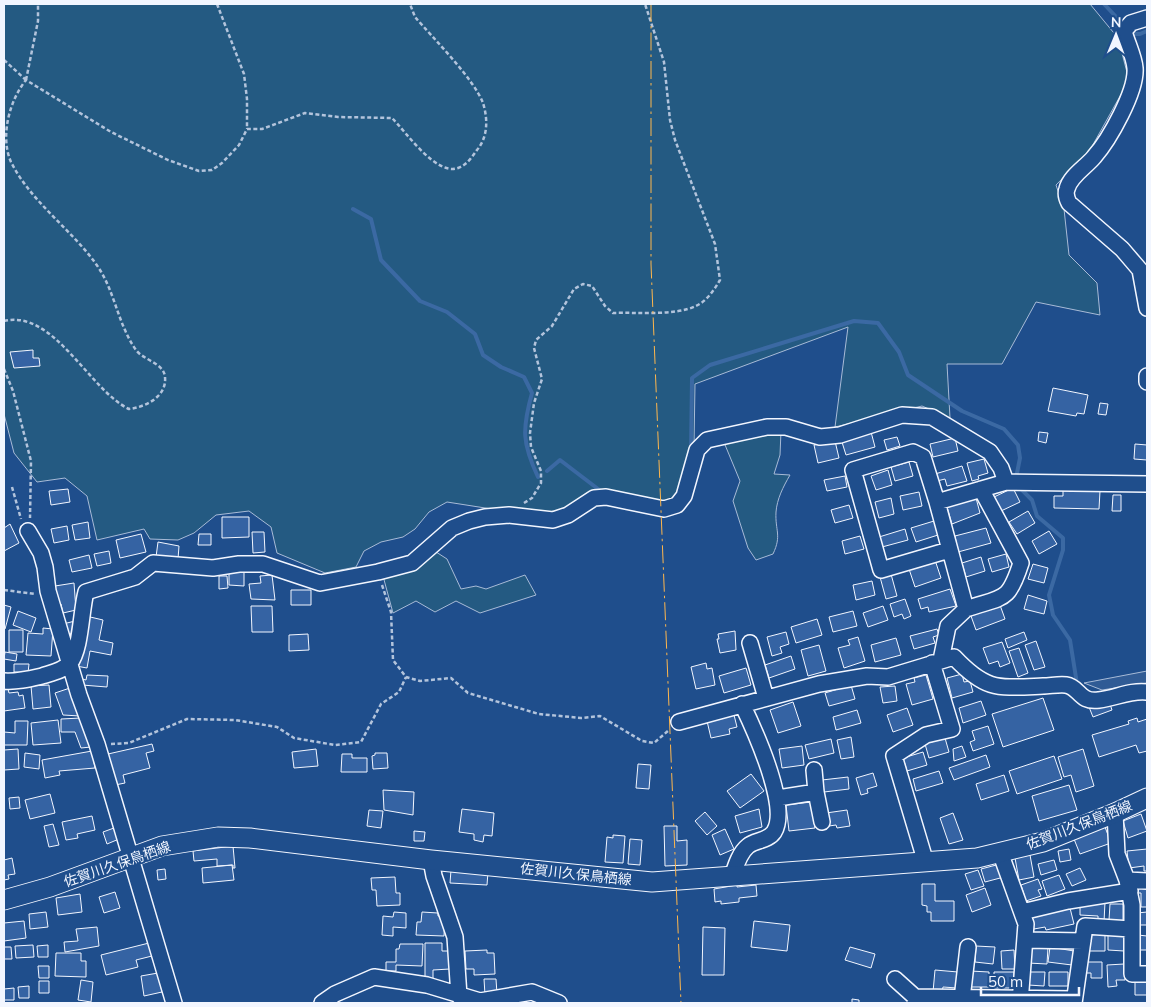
<svg xmlns="http://www.w3.org/2000/svg" width="1151" height="1007" font-family="Mulish,'Noto Sans JP',sans-serif">
	<style>
		.green { fill: #245a82; stroke: #a8bbd7 }
		.parking { fill: #305b95; stroke: #a8bbd7 }
		.lines { fill: none; stroke-linecap: round; stroke-linejoin: round }
		.stream { stroke: #3b69a3; stroke-width: 4 }
		.building { fill: #3563a3; stroke: #f2f6ff }
		.minor-casing { stroke: #f2f6ff; stroke-width: 18 }
		.major-casing { stroke: #f2f6ff; stroke-width: 21 }
		.path { stroke: #b3c4dc; stroke-width: 2.5; stroke-dasharray: 4 2.5; stroke-linecap: butt }
		.minor { stroke: #1f4e8c; stroke-width: 15 }
		.major { stroke: #1f4e8c; stroke-width: 19 }
		.power { stroke: #ffb74d; stroke-width: 1; stroke-dasharray: 18 4 2.5 4; stroke-linecap: butt }
		.labels { text-anchor: middle; dominant-baseline: central; stroke-width: 4; stroke-linejoin: round; paint-order: stroke }
		.street-label { font-size: 14px; fill: #f2f6ff; stroke: #1f4e8c }
	</style>
	<rect width="100%" height="100%" fill="#1f4e8c"/>
	<path class="green" d="M4,4H1090L1118,38L1129,80L1090,150L1056,185L1064,209L1069,255L1097,283L1100,315L1036,302L1002,364H947L950,418L922,406L835,427L848,327L695,384L694,445L676,496L661,503L599,489L557,514L498,510L447,502L429,512L415,529L403,537L381,542L364,551L356,567L325,573L277,553L271,527L249,511L216,515L194,533L178,540L150,539L144,529L97,540L87,496L65,478L37,482L14,453L4,414Z
		M781,431L780,455L774,474L790,475C783,487 777,499 776,512C775,531 782,535 773,554L756,560L748,548L733,501L740,481L723,440Z
		M433,550L447,559L461,589L476,586L486,589L525,575L536,595L480,613L456,601L435,612L416,601L393,613L383,576Z"/>
	<path class="parking" d="M1147,671V683L1102,690L1084,683Z"/>
	<g class="lines">
		<path class="stream" d="M1104,4L1120,21
			M1133,34H1140L1147,31
			M353,209L371,219L381,260L420,301L447,312L475,334L483,355L501,367L524,377L532,393C522,429 522,443 538,477
			M691,450L692,378L710,365L854,321L878,323L899,352L908,375L962,411L1004,429L1018,445L1020,458L1016,478
			M547,471L560,460L602,492
			M1021,489L1032,500L1037,516L1063,538V550L1049,595L1053,615L1070,640L1077,684"/>
	</g>
	<path class="building" d="M33,350V358H39L40,366L14,368L10,352Z
		M1053,388L1088,395L1084,414L1077,413L1076,416L1048,411Z
		M1100,403L1108,404L1106,415L1098,414Z
		M870,428L875,447L846,455L841,439Z
		M1039,432L1048,433L1046,443L1038,441Z
		M897,437L900,446L887,450L884,440Z
		M955,438L958,451L933,457L930,444Z
		M835,441L839,458L818,463L814,445Z
		M1135,444L1147,445V460L1134,459Z
		M984,459L988,473L978,476L979,479L972,481L967,463Z
		M909,462L913,476L895,481L891,467Z
		M962,466L967,481L947,486L945,479L937,481L935,474Z
		M888,470L892,485L876,490L871,476Z
		M845,476L847,487L827,491L824,480Z
		M1013,488L1020,502L1001,511L994,497Z
		M68,489L70,502L51,505L49,491Z
		M1063,490L1100,491L1099,509L1054,508V496H1063Z
		M919,492L922,506L903,510L900,496Z
		M1113,495H1121V511H1112Z
		M891,498L894,514L879,518L875,502Z
		M976,498L980,513L952,524L947,507Z
		M849,505L853,518L835,523L831,510Z
		M1028,511L1035,523L1017,534L1009,522Z
		M222,517H249V537L222,538Z
		M934,521L938,535L916,542L911,528Z
		M88,522L90,538L75,540L72,525Z
		M10,524L19,543L4,551V528Z
		M67,526L69,540L54,543L51,529Z
		M986,528L991,543L958,552L955,536Z
		M905,529L908,540L882,547L879,537Z
		M1049,531L1057,544L1039,554L1032,541Z
		M252,532H264L265,552L253,553Z
		M141,534L146,552L120,558L116,540Z
		M199,534H211V545H198Z
		M860,536L864,549L845,554L842,541Z
		M158,542L179,546L178,559L156,557Z
		M109,551L111,563L97,566L94,554Z
		M1006,554L1009,567L992,572L988,559Z
		M89,555L92,568L72,572L69,560Z
		M981,557L985,571L966,577L962,563Z
		M935,560L941,578L915,587L909,569Z
		M1033,564L1048,568L1044,583L1028,579Z
		M229,571H244V586L229,585Z
		M891,574L897,596L886,599L880,577Z
		M272,575L275,600L251,599L249,584L261,583L260,576Z
		M219,576H227L228,588L219,589Z
		M872,581L875,595L856,600L853,585Z
		M74,583L76,610L63,613L61,604H58L55,586Z
		M950,589L956,606L929,612L928,607L921,609L918,599Z
		M291,590H311V605H291Z
		M1028,595L1047,601L1044,614L1024,609Z
		M905,599L911,616L904,619L902,614L894,617L890,604Z
		M4,605L11,607L5,629L4,628Z
		M1000,605L1005,619L976,630L971,616Z
		M251,606H272L273,632H252Z
		M883,606L888,620L868,627L863,613Z
		M18,611L36,618L31,632L13,625Z
		M853,611L857,626L833,632L829,617Z
		M86,616L103,620L99,640L113,643L111,655L90,651L87,668L76,666Z
		M817,619L822,635L796,643L791,627Z
		M75,621L71,634L66,635L63,624Z
		M43,628L53,629L51,656L26,655L28,633L43,634Z
		M937,629L939,635L933,637L935,643L914,649L910,636Z
		M9,630H23V652H9Z
		M735,631L736,650L720,653L717,639H719L718,634Z
		M786,632L789,644L780,647L782,653L772,656L767,637Z
		M1024,632L1027,640L1008,648L1005,639Z
		M308,634L309,650L289,651V635Z
		M858,637L865,661L844,668L838,648L850,645L848,640Z
		M896,638L901,655L875,662L871,645Z
		M1036,641L1045,667L1034,670L1025,645Z
		M1002,642L1010,663L1000,667L998,661L989,664L983,648Z
		M819,645L826,671L808,676L801,650Z
		M1019,648L1028,673L1018,677L1009,651Z
		M5,652L17,654L16,661L4,659Z
		M791,656L795,669L769,678L765,665Z
		M706,663L707,669L712,668L715,685L696,689L691,667Z
		M14,664H29L28,673L14,672Z
		M746,668L751,685L724,693L719,676Z
		M962,674L964,682L970,681L973,692L952,698L947,678Z
		M87,675L108,676L107,687L82,685V679L86,680Z
		M926,675L933,699L912,705L906,684L915,682L914,678Z
		M49,685L51,707L33,709L31,686Z
		M851,685L855,699L829,706L825,693Z
		M895,686L897,701L883,703L880,687Z
		M70,688L80,716L63,715L55,693Z
		M8,689L9,693L18,692L19,696L23,695L25,708L4,711V690Z
		M1043,698L1054,730L1003,747L992,714Z
		M981,701L986,715L963,723L959,708Z
		M1109,701L1112,710L1093,717L1089,707Z
		M793,702L801,726L778,733L770,710Z
		M907,708L913,725L893,732L887,715Z
		M857,710L861,723L836,730L833,717Z
		M734,715L737,727L729,729L730,734L711,738L707,721Z
		M81,718L91,747L81,748L75,732H61V719Z
		M1137,718L1138,722L1147,719V751L1139,753L1136,745L1099,757L1092,735L1129,724L1128,721Z
		M58,720L61,743L33,745L31,723Z
		M15,721H28L27,745H4V732L15,733Z
		M988,726L994,744L973,751L970,742L975,740L972,731Z
		M851,737L854,757L841,759L837,740Z
		M945,738L949,752L929,758L925,744Z
		M831,739L834,753L809,759L805,745Z
		M152,744L154,751L146,753L150,768L123,775L125,783L115,785L108,754Z
		M802,746L804,765L782,768L779,749Z
		M962,746L966,757L954,761L953,749Z
		M18,749L19,769L4,770V750Z
		M316,749L318,766L294,768L292,752Z
		M1083,749L1094,786L1076,792L1071,775L1064,777L1058,757Z
		M92,751L95,768L59,771L60,775L45,778L42,760Z
		M923,752L927,765L907,771L903,758Z
		M25,753L40,755L39,769L24,767Z
		M375,753H387L388,768L373,769L372,756L375,755Z
		M342,754H352V758H367V772H341Z
		M986,755L990,767L954,780L949,768Z
		M1054,756L1062,779L1017,794L1009,771Z
		M638,764L651,765L649,789L636,788Z
		M939,771L943,783L916,791L913,779Z
		M873,773L877,786L867,789L868,793L861,795L856,778Z
		M751,774L764,791L740,808L727,791Z
		M1004,775L1009,791L981,800L976,784Z
		M848,777L849,789L824,792L822,780Z
		M1069,785L1077,810L1039,821L1032,796Z
		M383,790L414,792L413,815L384,810Z
		M50,794L55,813L30,819L25,800Z
		M19,797L20,808L10,809L9,798Z
		M811,802L815,828L789,831L786,805Z
		M462,809L494,813L492,836L484,835L483,842L474,840V834L459,832Z
		M759,809L762,827L740,833L735,816Z
		M369,810L383,811L381,828L367,826Z
		M847,810L850,826L837,828L836,825L829,826L826,813Z
		M705,812L717,826L707,835L695,821Z
		M953,813L963,840L949,844L940,818Z
		M1141,814L1147,831L1128,838L1123,821Z
		M92,816L95,830L77,834L78,838L66,840L62,822Z
		M53,824L59,845L49,847L44,826Z
		M664,826H677V841L687,840V865L665,866Z
		M1105,827L1111,843L1080,854L1074,839Z
		M114,828L119,839L107,844L103,832Z
		M725,829L734,849L720,855L712,835Z
		M414,831L425,832L424,841H414Z
		M613,835L625,836L623,863L605,862L607,837L613,838Z
		M630,839L642,840L640,865L628,864Z
		M233,846L235,868H233V865L217,866V859L194,861L193,851Z
		M1069,849L1071,860L1060,862L1058,851Z
		M1147,849V871H1144V866L1129,868L1127,851Z
		M1030,855L1034,877L1019,880L1015,858Z
		M12,858L15,874L8,875L9,879L4,880V860Z
		M1054,860L1057,870L1041,875L1038,864Z
		M1000,864L1004,877L985,882L981,869Z
		M232,865L234,880L203,883L202,868Z
		M1080,868L1086,880L1072,886L1066,874Z
		M165,869L166,879L158,880L157,870Z
		M451,870L488,872L487,885L450,883Z
		M978,870L984,886L971,890L965,874Z
		M1059,875L1065,889L1047,896L1042,881Z
		M395,877L396,893H400V905L377,906L376,890H372L371,878Z
		M1038,879L1042,889L1038,890L1041,896L1026,901L1021,885Z
		M922,884H935V901H954V921H931V912H927V906L922,905Z
		M737,885V887L756,885L757,896L739,898V902L721,904V901L715,902L714,889Z
		M1138,886H1147V907H1141V893H1138Z
		M985,888L991,905L972,912L966,895Z
		M115,892L120,908L104,913L99,897Z
		M80,894L82,912L58,915L56,898Z
		M1093,902H1105L1104,922H1098V916L1080,915V904L1092,905Z
		M1110,904H1123V921L1109,920Z
		M1070,908L1074,924L1046,930L1045,927L1034,929L1030,914Z
		M46,912L48,927L30,929L29,914Z
		M394,912L406,913V928L393,927V936L382,935L383,916L393,917Z
		M422,912L438,913V916H445L444,936L416,935L417,922H421Z
		M1147,912V925H1137V913Z
		M24,921L26,938L4,941V923Z
		M754,921L790,925L787,951L751,947Z
		M97,927L99,946L65,952L64,942L78,941L76,929Z
		M703,927L725,928L724,975H702Z
		M1088,932H1105V951H1088Z
		M1108,933H1124V951L1108,950Z
		M1138,935L1147,936V950H1138Z
		M149,943L152,956L136,960L138,967L106,975L101,955Z
		M425,943H442V951H450V969L433,970V979H425Z
		M400,944H423L422,966L396,965V971H386V962H396V949H399Z
		M33,945L34,957L16,958L15,946Z
		M48,945V957H38L37,946Z
		M976,946L995,947L993,964L975,962Z
		M4,947H11L12,959H4Z
		M850,947L875,954L871,968L845,960Z
		M1028,947H1048L1047,964L1028,963Z
		M1050,947L1074,951L1072,965L1048,962Z
		M487,950V953H494L495,974L474,975V969H466L465,951Z
		M1014,950L1015,969H1002L1001,951Z
		M56,953H81V961H86V977L55,976Z
		M1085,962H1102V978H1091V973H1085Z
		M1124,964L1125,980H1116L1117,986L1108,987L1107,965Z
		M38,966H49V978H39Z
		M935,970L958,972L957,988L943,987L942,993L933,992Z
		M970,971L989,972V987H970Z
		M994,972H1014V988H994Z
		M1028,972H1045L1044,986L1028,985Z
		M1049,972H1068V986H1049Z
		M158,973L162,992L144,996L141,976Z
		M484,979H496L497,994L485,995Z
		M81,980L93,982L91,1002L78,1000Z
		M1135,980H1147V995H1135Z
		M39,981H49V993H39Z
		M29,986V998H19L18,987Z
		M14,988V1000H4V989Z
		M852,999L859,1000V1003H852Z"/>
	<g class="lines">
		<g class="minor-casing">
			<path id="minor" d="M1147,18L1131,23L1124,31C1127,43 1134,56 1135,68C1137,91 1109,140 1094,157C1086,167 1070,176 1067,189C1065,194 1067,199 1069,203L1122,249L1140,270L1147,308
				M1147,376V382
				M937,502L966,609C1004,596 1008,603 1021,563L981,489
				M28,531L41,553L45,567L48,591L79,695L97,744L174,1003
				M949,550L881,570L853,470L913,452L923,457L937,502L1006,482
				M750,643L766,698
				M941,660L948,626L966,609
				M4,681C17,682 29,679 42,676C51,673 63,671 70,663C81,650 81,610 86,592L135,577L153,563L213,568L239,564H263L320,583L378,572L412,563L452,528L469,521L485,517L509,515L553,520L568,515L594,498L606,497L664,509L677,505L684,496L697,450L707,440L767,427H786L820,437L840,435L902,415L932,417L990,452L1001,468L1006,482L1147,484
				M679,722L819,684L867,676L888,677L954,657C986,691 997,688 1043,686C1050,686 1059,684 1066,685C1080,687 1079,703 1099,700C1116,698 1130,690 1147,692
				M814,770L816,792L822,822
				M778,798L816,792
				M1115,813L1117,854L1127,880L1132,905V974H1147
				M1000,852L1026,924L1020,1003
				M431,860L434,876L455,937L459,996
				M926,863L894,756L926,735L952,729L932,663
				M732,877C735,868 739,853 748,846C755,840 768,841 774,832C790,807 754,729 742,704
				M1127,880L1147,881
				M1022,912L1068,901L1130,891
				M1025,940L1083,941
				M895,979L915,997
				M962,999L968,947
				M322,1003L335,994L374,977L427,985L480,1001L532,992L559,1003
				M915,1003V997L1074,999
				M1074,1003L1085,926L1131,929"/>
		</g>
		<g class="major-casing">
			<path id="major" d="M4,900L50,887L162,846L218,837L250,838L431,860L652,882L977,858L1043,842L1115,813L1147,798"/>
		</g>
		<path class="path" d="M217,4L244,74L247,99V129
			M4,60L26,80
			M26,80L38,21V4
			M4,321C54,309 89,390 129,409C145,407 167,397 165,377C164,363 143,360 136,350C117,323 115,290 96,264C71,229 31,202 11,162C0,137 9,101 26,80L111,132L168,160L199,171L212,170L222,163L239,145L247,129H262L305,113L338,117L392,118C406,132 436,176 458,168C467,165 472,157 477,150C488,137 488,119 483,103C474,79 433,38 415,17L410,4
			M4,369L13,391L31,461L30,518
			M12,487L21,519
			M524,503L532,498L541,483V471L531,447L530,433L534,403L542,379L534,348L536,340L552,326L574,289L583,284L592,286L605,306L613,313C637,312 675,316 696,306C707,301 714,290 720,280L715,244L675,140L670,120L664,62L645,4
			M382,585L391,612L393,660L406,677L420,681L451,678L468,693L539,714L581,718L600,716L642,741L654,743L669,730
			M4,590L35,594
			M111,744L129,743L187,719L235,720L277,727L294,738L335,745L361,742L381,704L399,692L406,677"/>
		<use href="#minor" class="minor"/>
		<use href="#major" class="major"/>
		<path class="power" d="M651,4V264L681,1003"/>
	</g>
	<g class="labels">
		<g class="street-label">
			<text transform="translate(1079 825) rotate(-21)">佐賀川久保鳥栖線</text>
			<text transform="translate(117 864) rotate(-19)">佐賀川久保鳥栖線</text>
			<text transform="translate(576 874) rotate(6)">佐賀川久保鳥栖線</text>
		</g>
	</g>
	<rect width="1151" height="1007" fill="none" stroke="#f2f6ff" stroke-width="10"/>
	<g transform="translate(1116 35) rotate(1)" stroke="#1f4e8c" stroke-width="4" paint-order="stroke">
	<path d="M0-4L9 19L0 12L-9 19Z" fill="#f2f6ff"/>
	<text y="-8" font-size="14" font-weight="bold" text-anchor="middle" fill="#f2f6ff">N</text>
	</g>
	<path d="M981 987v8h98v-8" fill="none" stroke="#f2f6ff" stroke-width="2.5"/>
	<text x="988" y="987" font-size="15" fill="#f2f6ff" stroke="#1f4e8c" stroke-width="4" paint-order="stroke">50 m</text>
</svg>
